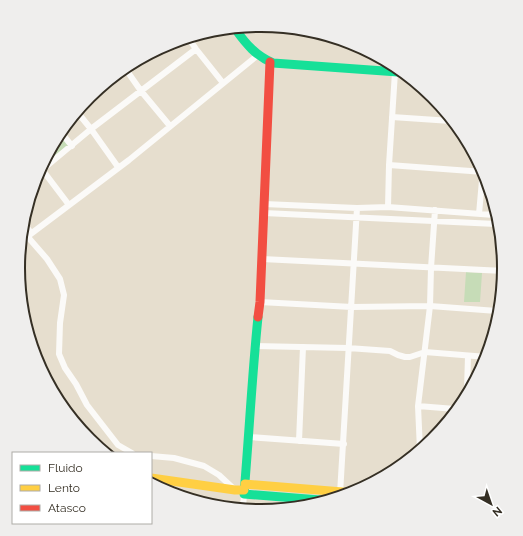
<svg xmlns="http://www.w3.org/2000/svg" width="523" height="536" font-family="Raleway,sans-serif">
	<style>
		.green { fill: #c6dcb7 }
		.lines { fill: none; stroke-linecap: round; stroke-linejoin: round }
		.street { stroke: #fbfaf8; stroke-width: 6 }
		.fast { stroke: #16e098; stroke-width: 9 }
		.slow { stroke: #ffcf43; stroke-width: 9 }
		.jam { stroke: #f24e42; stroke-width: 9 }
		.rim { fill: none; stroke: #352f24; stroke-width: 2 }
	</style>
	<rect width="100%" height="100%" fill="#e6dece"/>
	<path class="green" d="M62,137L69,146L43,164Z
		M466,272L482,273L480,302H464Z"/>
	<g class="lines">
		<path class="street" d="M189,39L196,49L223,83
			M127,71L141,91L170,126
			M78,113L91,129L118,167
			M392,117L451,121
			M63,135L72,146
			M389,165L484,172
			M41,168L69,205
			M42,170L91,129L196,49
			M264,204L357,208L388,207L494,215
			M388,207L389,165L395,72
			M264,213L496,224
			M479,214L483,169
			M26,226L31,233
			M27,236L47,259L60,279L64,295L60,323L59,354L65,368L76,384L87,405L118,445L132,453
			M24,239L129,160L258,55
			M262,259L504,271
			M260,302L352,307L430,306L497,311
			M255,346L348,348L390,351L398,355L405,357H410L425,352L487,357
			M467,390L468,356
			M418,406L455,409
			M249,437L344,444
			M299,441L303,347
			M420,450L418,406L430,306L431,268L435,210
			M151,456L174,458L204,466L219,475L234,489
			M340,494L357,208
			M243,508L244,494"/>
		<path class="fast" d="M236,30C246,44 256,56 273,63L398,72
			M258,317C252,376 249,435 244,494L320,500"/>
		<path class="slow" d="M151,478L235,490H244
			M245,484L355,493"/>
		<path class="jam" d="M258,317L260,302L270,62"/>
	</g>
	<path d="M0 0H523V536H0ZM25 268a236 236 0 1 1 472 0a236 236 0 1 1-472 0Z" fill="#efeeed" fill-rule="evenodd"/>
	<path class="rim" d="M25 268a236 236 0 1 1 472 0a236 236 0 1 1-472 0Z"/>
	<rect x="12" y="452" width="140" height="72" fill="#ffffff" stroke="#aeaca7"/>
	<rect x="20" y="465" width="20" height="6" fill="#16e098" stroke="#aeaca7"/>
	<text x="48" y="472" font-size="12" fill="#352f24">Fluido</text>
	<rect x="20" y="485" width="20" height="6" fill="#ffcf43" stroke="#aeaca7"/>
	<text x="48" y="492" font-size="12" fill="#352f24">Lento</text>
	<rect x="20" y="505" width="20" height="6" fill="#f24e42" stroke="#aeaca7"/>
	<text x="48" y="512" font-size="12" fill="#352f24">Atasco</text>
	<g transform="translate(491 504) rotate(140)" stroke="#ffffff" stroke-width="3" paint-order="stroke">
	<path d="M0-3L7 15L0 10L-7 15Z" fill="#352f24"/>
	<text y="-6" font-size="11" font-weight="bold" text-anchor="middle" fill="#352f24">N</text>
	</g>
</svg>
